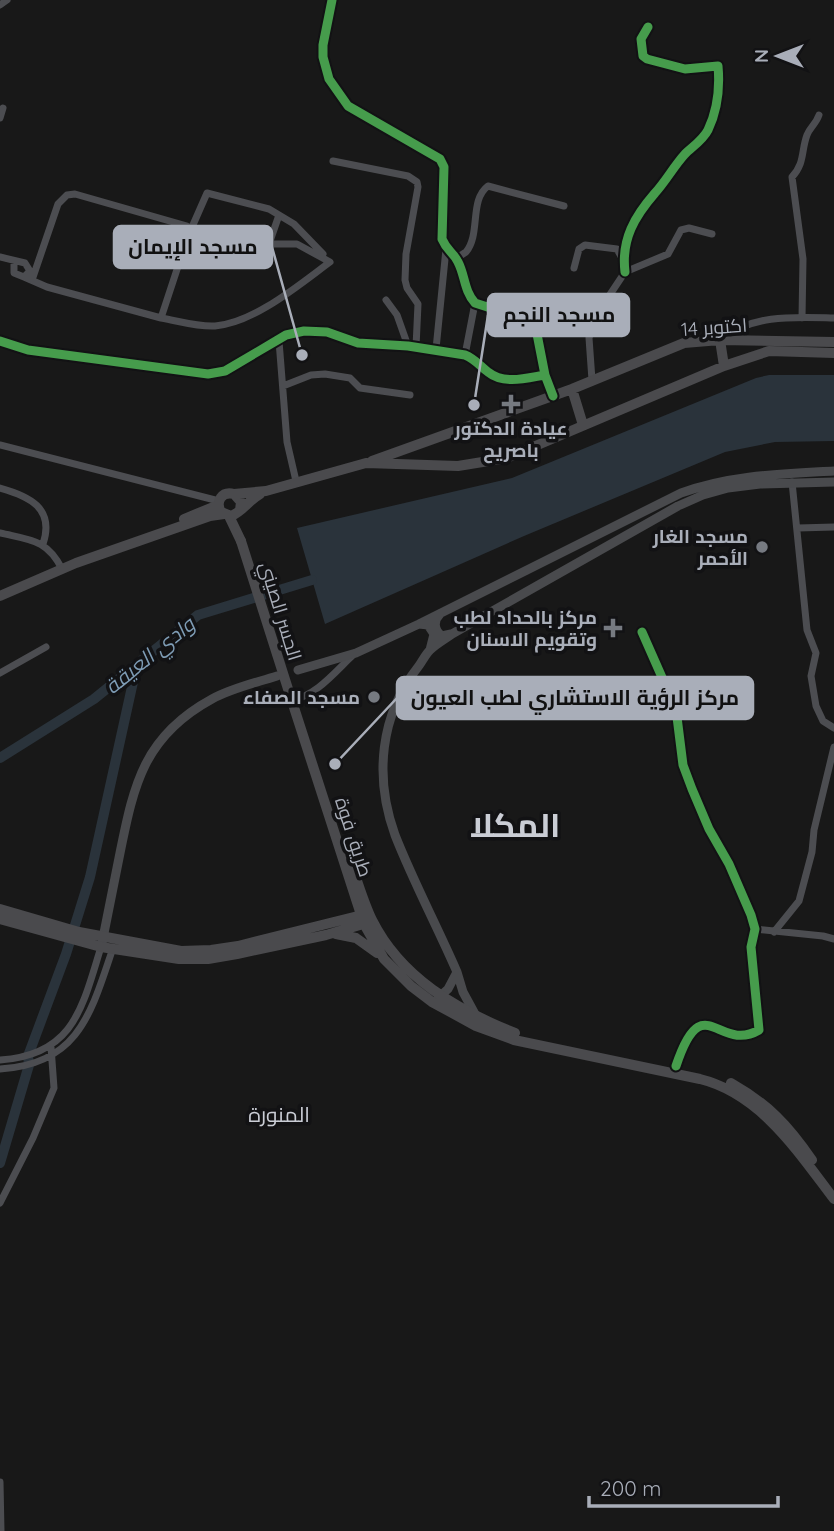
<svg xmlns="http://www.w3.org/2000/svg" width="834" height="1531" font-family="Quicksand,Cairo,sans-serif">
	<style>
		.water { fill: #2a333b }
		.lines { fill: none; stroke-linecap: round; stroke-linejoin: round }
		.river { stroke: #2a333b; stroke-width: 10 }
		.minor { stroke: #4c4d51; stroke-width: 7 }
		.major { stroke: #494a4d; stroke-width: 9 }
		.highway { stroke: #4a4a4d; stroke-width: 10 }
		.highway-bridge { stroke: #4a4a4d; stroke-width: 10 }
		.cycleway-casing { stroke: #121214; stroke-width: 13 }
		.cycleway { stroke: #469c4c; stroke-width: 9 }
		.poi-dot { fill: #767a81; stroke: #121214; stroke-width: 2.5 }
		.labels { text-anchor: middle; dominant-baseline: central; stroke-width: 7; stroke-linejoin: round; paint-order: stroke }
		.street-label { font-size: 19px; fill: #a9aeb9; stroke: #121214 }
		.poi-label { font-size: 19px; font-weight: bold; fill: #a9aeb9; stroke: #121214; text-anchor: end }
		.water-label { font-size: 21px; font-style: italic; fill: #7e9cb5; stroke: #121214 }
		.neighbourhood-label { font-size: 21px; fill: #cacdd5; stroke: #121214 }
		.town-label { font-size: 33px; font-weight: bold; fill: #cacdd5; stroke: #121214 }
		.leader { fill: none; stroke: #a9aeb9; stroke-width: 2.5 }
		.callout-dot { fill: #a9aeb9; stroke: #121214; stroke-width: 2.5 }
		.callout { fill: #a9aeb9; stroke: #a9aeb9; stroke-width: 2.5 }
		.callout-label { font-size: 21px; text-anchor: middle; font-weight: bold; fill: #111 }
	</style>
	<rect width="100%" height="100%" fill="#181818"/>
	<path class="water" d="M769,375H834V441L775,442L725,452L524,536L325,624L297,528L512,478L756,378Z"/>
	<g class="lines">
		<path class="river" d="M0,758L94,699L198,615L312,580
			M0,1163L29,1065L28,1056L66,954L90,877L137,664"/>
		<path class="minor" d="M332,0L323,45V57L329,79L348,106L440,159L444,167L442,239C447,251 453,252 458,262C465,275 464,291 475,303L525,319L533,325L537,334L545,375L553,396
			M0,5L7,0
			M0,118L3,108
			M333,161L408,176L417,182L418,187L406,254L405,280L407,288L418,304L416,347
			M279,215L294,224L323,254
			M0,257L25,263L30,271L24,277L14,273V261
			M456,258C457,258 466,252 466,252C481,234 469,200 488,186L564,206
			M574,268L579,249L585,245L617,249L623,260
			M625,272C621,239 635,216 655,193C666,181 674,166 685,154C692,147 703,140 708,130C717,111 720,88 718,66L685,69L647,59L643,56L641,39L648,27
			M24,277L47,287L161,318L188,236L187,226L75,194L67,195L58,204L32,280
			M386,300L397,315L408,346
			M161,318C179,321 197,327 215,326C254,323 300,284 330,262L297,244H269L279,215L269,209L207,193L189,234
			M802,318L803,259L792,177C805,163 801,151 807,135C810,127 816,124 819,115
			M721,339C754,314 794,317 834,318
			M0,341L28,350L208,374L225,371L286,335L304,331L327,332L358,343L408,346L465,355C475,359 480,366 488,372C504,385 527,378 545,375
			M279,341L287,442L296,481
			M436,349L446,249
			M465,355L475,303
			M592,380L589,338L595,317L625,272L668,254L681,230L689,228L712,234
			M283,386L311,375L325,374L350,378L360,388L410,395
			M0,445L219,501
			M792,482L807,630L816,653L811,676L816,706L823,721L834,728
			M0,488C29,496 55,508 43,544
			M798,528L834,527
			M0,533C30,540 47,539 62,569
			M642,632L676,709L683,765L692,789L709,829L729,864L751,915L755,929L751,947L759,1030C718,1054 703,985 676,1066
			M0,673L46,647
			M290,701C316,696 334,673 353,655
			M755,929L823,936L834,939
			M774,932L799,901L812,852L814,830L834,747
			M0,1060C74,1055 82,1008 101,947
			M0,1069C79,1064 91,1013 113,948
			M0,1203L33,1138L54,1088L51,1047
			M0,1482L1,1531"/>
		<path class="major" d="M440,614C433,621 434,630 442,636L451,634
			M419,624L428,625L434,634L430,650
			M298,670L356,653L419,624L681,493C731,475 781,474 834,471
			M102,943C108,913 114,883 120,853C134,784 144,736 212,699C232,688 255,683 277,676
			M438,998L448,989L457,972
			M476,1016L463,992L457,972C437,926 413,881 395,835C374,777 380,715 418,667C422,662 425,655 430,650C436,644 445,639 452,634L678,506L703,495L728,488L760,484L834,482"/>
		<path class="highway" d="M720,340L724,366
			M572,389L583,425
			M372,461L572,389L684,343L720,340L834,342
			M234,494L266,491L366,463L458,466L507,458L724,366L769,351L834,353
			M240,510L241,502L234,494C222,491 215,501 221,512L231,516C242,512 249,500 260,494
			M229,516L241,541
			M184,519L218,505
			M0,596L76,563L210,516L224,514
			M289,692L364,924L384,959L411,986L432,1002L476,1026L514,1040L700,1079C761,1094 798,1152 834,1199
			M348,854C356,876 362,899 372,920C401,978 457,1010 515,1033
			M0,909L79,932L181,951L211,950L238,946L366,914
			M0,919L101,947L179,959H208L237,954L326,935L370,922
			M336,934L356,938L377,953
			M731,1083C768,1104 788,1125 812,1160"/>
		<path class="highway-bridge" d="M241,541L289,692"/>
		<g class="cycleway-casing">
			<path id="cycleway" d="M332,0L323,45V57L329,79L348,106L440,159L444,167L442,239C447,251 453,252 458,262C465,275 464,291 475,303L525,319L533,325L537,334L545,375L553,396
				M625,272C621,239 635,216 655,193C666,181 674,166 685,154C692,147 703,140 708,130C717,111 720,88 718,66L685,69L647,59L643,56L641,39L648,27
				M0,341L28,350L208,374L225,371L286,335L304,331L327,332L358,343L408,346L465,355C475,359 480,366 488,372C504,385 527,378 545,375
				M642,632L676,709L683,765L692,789L709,829L729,864L751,915L755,929L751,947L759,1030C718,1054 703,985 676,1066"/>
		</g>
		<use href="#cycleway" class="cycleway"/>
	</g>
	<g class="poi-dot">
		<path d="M507.5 393.5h7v7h7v7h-7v7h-7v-7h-7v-7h7z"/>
		<circle cx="762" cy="547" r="7"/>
		<path d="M609.5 617.5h7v7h7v7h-7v7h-7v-7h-7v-7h7z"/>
		<circle cx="374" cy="697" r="7"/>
	</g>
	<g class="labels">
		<g class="street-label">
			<text transform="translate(714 327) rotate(-4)">14 اكتوبر</text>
			<text transform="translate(281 611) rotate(73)">الجسر الصيني</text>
			<text transform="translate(354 837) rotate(72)">طريق فوة</text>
		</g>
		<g class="poi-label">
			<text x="511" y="428" text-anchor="middle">عيادة الدكتور<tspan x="511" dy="22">باصريح</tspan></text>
			<text x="748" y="536">مسجد الغار<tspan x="748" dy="22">الأحمر</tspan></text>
			<text x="597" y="617">مركز بالحداد لطب<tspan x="597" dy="22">وتقويم الاسنان</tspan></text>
			<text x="360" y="697">مسجد الصفاء</text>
		</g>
		<g class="water-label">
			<text transform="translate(149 655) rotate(-39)">وادي العيقة</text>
		</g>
		<g class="neighbourhood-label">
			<text x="279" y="1114">المنورة</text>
		</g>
		<g class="town-label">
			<text x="515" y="824">المكلا</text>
		</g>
	</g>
	<path class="leader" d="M302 355L272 247M474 405L488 315M335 764L397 698"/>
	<g class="callout-dot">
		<circle cx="302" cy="355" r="7"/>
		<circle cx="474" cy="405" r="7"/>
		<circle cx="335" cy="764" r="7"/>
	</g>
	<g class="callout">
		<rect x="114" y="226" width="158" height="42" rx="7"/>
		<rect x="488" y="294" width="141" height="42" rx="7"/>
		<rect x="397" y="677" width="356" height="42" rx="7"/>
	</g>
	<g class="callout-label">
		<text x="193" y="254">مسجد الإيمان</text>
		<text x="559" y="322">مسجد النجم</text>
		<text x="575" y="705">مركز الرؤية الاستشاري لطب العيون</text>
	</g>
	<g transform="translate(778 56) rotate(270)" stroke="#121214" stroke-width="5" paint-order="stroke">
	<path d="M0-5L12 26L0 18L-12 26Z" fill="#a9aeb9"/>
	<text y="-10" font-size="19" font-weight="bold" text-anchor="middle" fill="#a9aeb9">N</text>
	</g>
	<path d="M589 1496v10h189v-10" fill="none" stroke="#a9aeb9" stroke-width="3.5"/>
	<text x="600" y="1496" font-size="21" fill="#a9aeb9" stroke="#121214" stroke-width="5" paint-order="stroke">200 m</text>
</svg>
